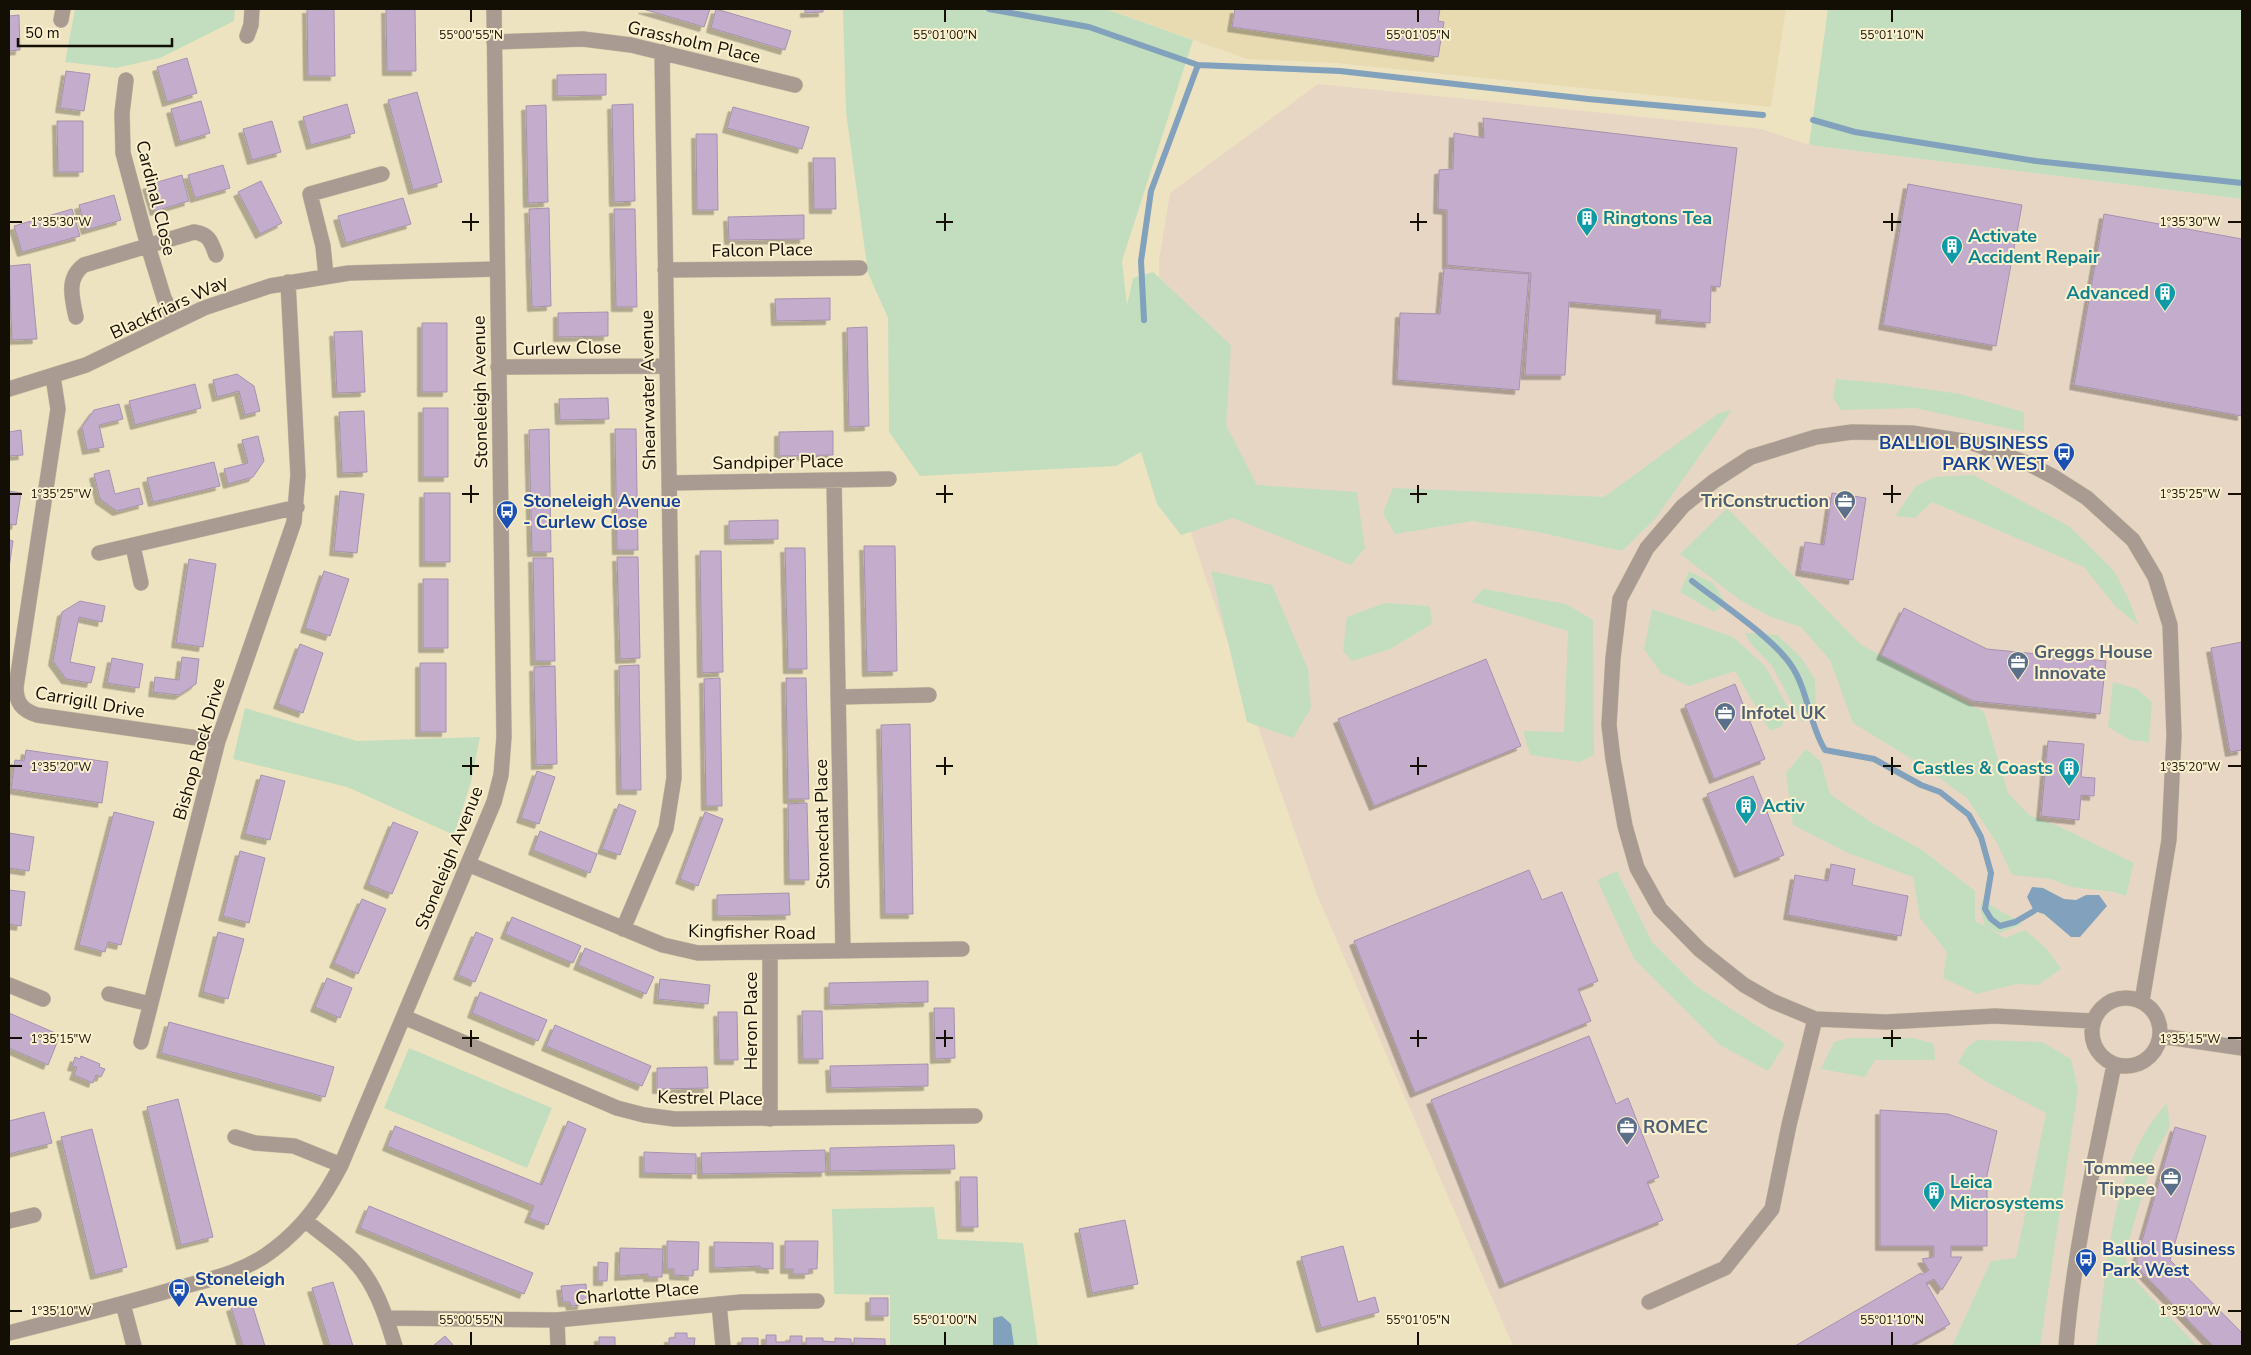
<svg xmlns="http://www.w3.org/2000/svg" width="2251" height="1355" font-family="'Nunito Sans',sans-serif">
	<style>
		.built { fill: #e8dab1 }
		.industrial { fill: #e8d6c5 }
		.green { fill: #c2debf }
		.water { fill: #82a1bc }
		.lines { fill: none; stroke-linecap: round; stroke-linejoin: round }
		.stream { stroke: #82a1bc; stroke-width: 6 }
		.building { fill: #c4accd; stroke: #a692ae; filter: url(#shadow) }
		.minor-casing { stroke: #cbc1a3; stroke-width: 16 }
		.minor { stroke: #a99a92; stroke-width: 15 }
		.ticks { fill: none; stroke: #130f04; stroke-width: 2 }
		.labels { text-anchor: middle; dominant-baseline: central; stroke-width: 4; stroke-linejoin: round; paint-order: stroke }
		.street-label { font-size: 18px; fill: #130f04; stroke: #fbf0ce }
		.culture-label { font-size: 18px; font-weight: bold; fill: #0d838f; stroke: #fbf0ce; text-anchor: start }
		.transit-label { font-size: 18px; font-weight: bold; fill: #164399; stroke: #fbf0ce; text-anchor: start }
		.service-label { font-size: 18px; font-weight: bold; fill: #4e5e75; stroke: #fbf0ce; text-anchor: start }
		.ticks-label { font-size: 12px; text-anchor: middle; fill: #130f04; stroke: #fbf0ce; stroke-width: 4; stroke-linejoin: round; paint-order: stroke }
	</style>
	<defs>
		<filter id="shadow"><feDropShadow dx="-4.5" dy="4.5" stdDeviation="0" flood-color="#0004"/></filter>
	</defs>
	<rect width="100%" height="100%" fill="#eee3c1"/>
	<path class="built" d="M1107,9H1786L1771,107L1336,63L1247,59Z"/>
	<path class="industrial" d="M1318,84L1762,129L1809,145L2242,199V1346H1513L1317,895L1206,579L1160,437L1159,260L1170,193Z"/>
	<path class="green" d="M75,9H235L234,21L160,58L116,68L65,62Z
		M843,9H1106L1193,40L1122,261L1127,305L1133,278L1153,272L1231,345L1226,425L1257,485L1357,492L1365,548L1351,565L1233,518L1181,535L1157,504L1141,452L1116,466L920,476L889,432L888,318L868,273L846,112Z
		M1828,9H2242V199L1809,145Z
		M1836,379L1883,383L1960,394L2024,412V432L1915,408L1841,410L1833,398Z
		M1732,410L1655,519L1622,551L1538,532L1472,521L1395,534L1383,513L1393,488L1604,497L1719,413Z
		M1973,475L2069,526L2114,571L2130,602L2138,625L2115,606L2084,567L1932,502L1915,518L1895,516L1916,486L1935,477Z
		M1727,508L1860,644L1984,712L2008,793L2029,815L2058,826L2134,863L2126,896L2114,892L2072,887L2050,879L2012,875L1997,843L1967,798L1920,764L1853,723L1830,660L1801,627L1771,617L1740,600L1680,554Z
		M1211,571L1272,585L1308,669L1311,708L1293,738L1247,722Z
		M1689,571L1713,583L1726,603L1714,612L1680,592Z
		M1483,589L1566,604L1593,620L1594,755L1580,762L1530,755L1523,731L1564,732L1568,631L1472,602Z
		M1385,603L1430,606L1432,624L1390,649L1352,661L1343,651L1347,617Z
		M1652,609L1733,637L1765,666L1789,709L1782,726L1770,731L1735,671L1689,686L1661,673L1644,649Z
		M1745,633L1777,635L1801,657L1815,680L1816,716L1802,722L1772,666L1750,643Z
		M2113,682L2137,689L2152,702L2149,742L2130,740L2108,727Z
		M245,708L357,741L480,737L471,782L454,835L347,787L233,759Z
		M1806,749L1821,762L1830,794L1869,821L1922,850L1975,891V921L1985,926L1980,908L1983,899C1995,910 2009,914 2022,924L2000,933L1986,927L2005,938L2025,930L2047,949L2061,969L2038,985L2016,984L1977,994L1943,978L1947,952L1920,918L1913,877L1848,853L1793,825L1786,773Z
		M1617,871L1652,942L1696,986L1785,1044L1768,1071L1720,1045L1634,959L1597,880Z
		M1849,1038H1914L1934,1044L1935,1060H1875L1865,1077L1821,1069L1834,1042Z
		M1977,1040L2042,1042L2071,1059L2078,1089L2040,1346H1952L1991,1261L2016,1258L2046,1113L1985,1081L1958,1063L1967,1047Z
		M409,1048L552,1108L527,1168L384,1108Z
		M2167,1103L2170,1126L2153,1158L2125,1254L2129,1274L2197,1346H2096C2108,1267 2110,1164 2167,1103Z
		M934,1207L938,1239L1023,1243L1038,1346H890V1295L834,1294L832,1209Z"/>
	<path class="water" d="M2032,887L2043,888L2064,899L2076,900L2086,895H2099L2107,906L2080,937H2071L2044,914L2034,911L2027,897Z
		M1002,1316L1011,1324L1014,1346H993V1318Z"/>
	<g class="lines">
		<path class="stream" d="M989,9L1089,27L1198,65L1340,71L1588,99L1763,115
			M1813,120L1855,132L2036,161L2242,183
			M1144,320L1141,261L1151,191L1198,65
			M1692,581C1720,603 1772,637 1791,665C1808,690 1809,724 1825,750L1874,759L1921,785L1940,792L1969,815L1981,837L1991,873L1985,909L1991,919L2000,926L2015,922L2034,911"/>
	</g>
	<path class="building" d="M307,9H334L335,76H308Z
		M386,9H415L416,71H387Z
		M643,9H710L704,27Z
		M716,9L791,31L785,50L711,28Z
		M805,9H823V12L805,13Z
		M1235,9H1440L1438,21L1444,22L1438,57L1232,27Z
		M19,15L20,50L9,51V16Z
		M187,58L197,93L167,102L157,67Z
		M66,71L90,74L84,111L60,108Z
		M606,74V95L557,96V75Z
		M417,92L442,182L413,190L388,100Z
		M201,101L210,133L180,142L171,109Z
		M347,104L355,133L311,145L303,117Z
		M633,104L635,201L614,202L612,105Z
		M546,105L548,202L528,203L526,106Z
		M733,107L809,127L802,149L727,128Z
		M1483,118L1737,148L1720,287L1711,286L1710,323L1660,319L1661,310L1569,302L1565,375H1525L1531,273L1447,265V210L1438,209L1439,170L1453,169L1454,133L1484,138Z
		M57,121H83V172H58Z
		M272,121L281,152L252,160L243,129Z
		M696,134H717L718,210H697Z
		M813,158H835L836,209H814Z
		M223,165L230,188L195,198L188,175Z
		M182,175L189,201L155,211L147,185Z
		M261,181L282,223L260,234L238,192Z
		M1908,184L2022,205L1996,346L1883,325Z
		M114,195L121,220L86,230L79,205Z
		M403,198L411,224L346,243L338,216Z
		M549,208L551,306L532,307L529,209Z
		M72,209L80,236L22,252L14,226Z
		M614,209H635L637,307H616Z
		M2104,214L2242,239V416L2074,385Z
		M804,215V239L729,240L728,217Z
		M30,264L37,339L12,340L9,266Z
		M1444,268L1529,274L1519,390L1397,380L1400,313L1440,314Z
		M830,298V320L776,321L775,299Z
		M608,312V336L558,337V313Z
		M422,323H447V392H422Z
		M867,327L869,426L849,427L847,328Z
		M362,331L365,392L337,393L334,332Z
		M237,374L254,386L260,411L245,415L239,391L217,397L213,380Z
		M195,384L201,408L135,425L129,401Z
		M608,398L609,419L560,420L559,399Z
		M119,404L123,419L99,425L104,447L87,450L82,427L94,410Z
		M423,408H448V477H423Z
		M364,411L367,472L342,473L339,412Z
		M549,429L551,552H532L529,430Z
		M615,429H636L638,550H617Z
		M21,430L23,455L9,456V432Z
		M833,431V455L779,456V432Z
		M258,436L264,461L253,477L228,484L224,469L248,463L242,440Z
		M214,462L220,486L153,502L147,478Z
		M109,470L115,494L139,488L143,504L117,511L100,499L94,474Z
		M9,491L21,493L16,525L9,524Z
		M340,491L364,494L357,553L334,551Z
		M424,493H450V562H424Z
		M1832,493L1866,498L1853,580L1800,571L1805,542L1824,545Z
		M778,520V539L729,540V521Z
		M9,540L13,541L9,568Z
		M864,546H895L897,671L867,672Z
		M785,548H805L807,669H788Z
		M700,551H721L723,672L702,673Z
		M617,557H638L640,658L620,659Z
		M533,558H553L555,661H535Z
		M189,559L216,564L203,647L176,643Z
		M324,571L349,579L330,636L305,628Z
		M423,579H448V648H423Z
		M80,601L105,606L102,622L79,617L70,662L95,667L91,683L66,679L53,661L62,612Z
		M1904,608L1987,649L2106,661L2100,714L1973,701L1881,655Z
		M2242,642V750L2230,752L2211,648Z
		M300,644L323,653L303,713L278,704Z
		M182,657L199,659L196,684L179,695L153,692L155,677L179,680Z
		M112,658L143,664L139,688L107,683Z
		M1486,659L1521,746L1374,806L1338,719Z
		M420,663H446V732H420Z
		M639,665L641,790H621L619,666Z
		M555,666L557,764L536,765L534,667Z
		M720,678L722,806H706L704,679Z
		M786,678H806L809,799H788Z
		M1735,684L1765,759L1714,779L1685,705Z
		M910,724L913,914H885L881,725Z
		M2048,741L2084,744L2081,777L2095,778L2094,796L2081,795L2079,820L2041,816Z
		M26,750L108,762L102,803L11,789L15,760L24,761Z
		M537,771L555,777L539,824L521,818Z
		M261,775L285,781L270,840L245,834Z
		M1753,776L1784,855L1739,873L1707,794Z
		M807,803L809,880H789L788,804Z
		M619,804L636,811L620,855L602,849Z
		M114,812L154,822L121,945L108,942L105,952L79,945Z
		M705,812L723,819L698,886L680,879Z
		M393,822L418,832L392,894L368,884Z
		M540,831L597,854L590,873L533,850Z
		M9,833L34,837L29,871L9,868Z
		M240,851L265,858L249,923L223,916Z
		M1831,864L1855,869L1852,885L1908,896L1901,936L1788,915L1795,875L1828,881Z
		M1529,870L1542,900L1562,892L1598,981L1578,989L1591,1021L1415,1093L1354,941Z
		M9,890L25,892L21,926L9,924Z
		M789,893L790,915L717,916V895Z
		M362,899L386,909L358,974L334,963Z
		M512,917L581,946L573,963L505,934Z
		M218,932L244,939L228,999L203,992Z
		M476,932L493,939L475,982L458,975Z
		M585,948L654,977L646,994L578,965Z
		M327,978L352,988L340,1018L315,1007Z
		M660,979L710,985L708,1004L658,999Z
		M928,981V1002L829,1005V983Z
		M480,992L547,1020L538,1041L472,1013Z
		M934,1008H954L955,1058L935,1059Z
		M802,1011H822L823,1059H803Z
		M718,1012H737L738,1060H719Z
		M9,1013L60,1035L48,1065L9,1048Z
		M169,1022L334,1067L325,1097L161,1053Z
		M555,1025L651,1066L642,1086L546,1046Z
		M1589,1036L1616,1104L1628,1098L1659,1177L1647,1182L1663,1220L1504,1284L1431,1100Z
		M81,1056L100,1064L99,1067L105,1069L101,1077L96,1075L93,1083L74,1075L77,1067L72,1066L75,1057L80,1059Z
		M928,1064V1086L831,1088L830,1066Z
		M707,1067L708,1088L657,1089V1068Z
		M178,1099L213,1237L181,1245L147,1107Z
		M1880,1110L1948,1114L1997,1131L1987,1175V1246H1951V1257H1962L1942,1290L1934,1279L1926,1283L1950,1324L1910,1346H1795L1921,1273L1922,1275L1929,1270L1922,1259L1934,1257V1246H1880Z
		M44,1112L52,1143L9,1154V1121Z
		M568,1121L586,1129L548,1225L529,1218L534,1206L387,1146L395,1126L542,1185Z
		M2175,1127L2206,1136L2170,1260L2242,1333V1346H2213L2137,1267V1258Z
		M92,1129L127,1267L95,1275L61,1137Z
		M954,1145L955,1169L830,1171V1148Z
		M825,1150L826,1172L702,1174L701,1153Z
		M644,1152L696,1154V1174L644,1173Z
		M960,1177H977L978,1227H961Z
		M369,1206L533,1273L524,1294L360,1228Z
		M1125,1220L1138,1284L1092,1293L1079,1229Z
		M667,1241L699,1242L698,1270H693V1276L674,1275V1269H667Z
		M785,1241H818L817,1269H809V1274H793V1269H785Z
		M714,1242L773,1243V1269L760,1268V1266L714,1268Z
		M1343,1246L1358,1302L1375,1297L1379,1312L1321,1328L1301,1257Z
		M620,1248L663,1249L662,1277H648V1274L619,1276Z
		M598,1262L608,1263L607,1281H598Z
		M333,1282L353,1346H330L312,1288Z
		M586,1284L587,1300L582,1301V1305L571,1306L570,1302H563L561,1286Z
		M870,1298H888V1316H870Z
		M251,1301L265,1346H243L231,1307Z
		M675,1333H687V1338H695L694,1346H669V1338H675Z
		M766,1335H776V1342H790V1336H802V1346H766Z
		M445,1336L454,1346H433Z
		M599,1337H615V1346H599Z
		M742,1338H758V1346H738H742Z
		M806,1338H823V1341L835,1342V1338L851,1339V1346H806Z
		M854,1338L885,1339V1346H854Z"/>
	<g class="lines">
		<g class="minor-casing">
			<path id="minor" d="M61,20L63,9
				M247,36L251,25L252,9
				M494,42L583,39L631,45L795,85
				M126,80L122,113L123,153L148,246L164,298L175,321
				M665,270L860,268
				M326,276L323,246L310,194L382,174
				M76,317C72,298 66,278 84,265L194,232C209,234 211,241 216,255
				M498,367L666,366
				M53,377L58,409L16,687C16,703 22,710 37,715L218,741
				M9,389L86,365L204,308L270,286L349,273L497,269
				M834,480L843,951
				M669,483L889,479
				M133,546L141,583
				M99,553L297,507
				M838,697L929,695
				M468,864L663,945L698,953L962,949
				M623,929L666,828L674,778L662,52
				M770,953V1119
				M9,985L43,999
				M109,994L150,1004
				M2092 1032a34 34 0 1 1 68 0a34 34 0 1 1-68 0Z
				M404,1017L617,1108L644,1115L675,1119L975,1116
				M2093,1021L1995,1016L1886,1022L1815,1019L1772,1001L1744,985L1700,950L1660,909L1637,868L1625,826L1613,759L1609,725L1613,658L1620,599L1647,548L1683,506L1714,481L1751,457L1816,437L1852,432L1912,433L1970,442L2029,464L2054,477L2087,498L2133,540L2155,577L2170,625L2174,735L2169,840L2142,1001
				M2160,1036L2242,1048
				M141,1042L218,741L294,522L298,475L288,282
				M235,1137L255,1143L294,1146L341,1165
				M9,1221L34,1215
				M306,1221C325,1237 349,1252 363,1272C379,1294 387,1320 395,1346
				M1649,1302L1725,1268L1772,1209L1789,1125L1815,1019
				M123,1304L134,1346
				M719,1304L723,1346
				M387,1318L557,1320L558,1346
				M557,1320L741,1302L817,1301
				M9,1333C63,1319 117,1306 171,1290C206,1280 244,1273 273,1250C304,1227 324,1198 341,1165L494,802L501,775L504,737L494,9
				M2066,1346C2074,1251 2095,1159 2114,1065"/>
		</g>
		<use href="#minor" class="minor"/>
	</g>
	<path class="ticks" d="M471,10V22M945,10V22M1418,10V22M1892,10V22M471,213V231M945,213V231M1418,213V231M1892,213V231M10,222H22M462,222H479M936,222H953M1410,222H1427M1883,222H1901M2228,222H2241M471,485V503M945,485V503M1418,485V503M1892,485V503M10,494H22M462,494H479M936,494H953M1410,494H1427M1883,494H1901M2228,494H2241M471,757V775M945,757V775M1418,757V775M1892,757V775M10,766H22M462,766H479M936,766H953M1410,766H1427M1883,766H1901M2228,766H2241M471,1030V1047M945,1030V1047M1418,1030V1047M1892,1030V1047M10,1038H22M462,1038H479M936,1038H953M1410,1038H1427M1883,1038H1901M2228,1038H2241M10,1311H22M2228,1311H2241M471,1332V1345M945,1332V1345M1418,1332V1345M1892,1332V1345"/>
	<defs>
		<g id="building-pin" transform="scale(1.125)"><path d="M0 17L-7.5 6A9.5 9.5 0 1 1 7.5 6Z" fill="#0f9aa8" stroke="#fbf0ce"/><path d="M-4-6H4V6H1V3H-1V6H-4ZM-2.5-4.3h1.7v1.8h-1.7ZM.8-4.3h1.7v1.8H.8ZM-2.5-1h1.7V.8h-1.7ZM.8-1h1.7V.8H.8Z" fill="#fff"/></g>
		<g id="bus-pin" transform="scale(1.125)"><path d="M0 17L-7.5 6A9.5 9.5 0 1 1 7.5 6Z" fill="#1a4fb4" stroke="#fbf0ce"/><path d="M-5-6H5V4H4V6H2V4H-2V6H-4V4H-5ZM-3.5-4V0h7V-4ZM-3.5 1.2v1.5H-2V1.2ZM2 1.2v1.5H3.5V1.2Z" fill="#fff"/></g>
		<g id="office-pin" transform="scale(1.125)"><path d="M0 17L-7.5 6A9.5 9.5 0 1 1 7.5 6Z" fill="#5c6f8a" stroke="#fbf0ce"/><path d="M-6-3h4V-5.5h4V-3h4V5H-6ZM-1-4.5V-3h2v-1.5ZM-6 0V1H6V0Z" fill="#fff"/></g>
	</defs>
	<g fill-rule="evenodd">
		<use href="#building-pin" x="1587" y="218"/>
		<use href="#building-pin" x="1952" y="246"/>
		<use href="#building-pin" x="2165" y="293"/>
		<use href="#bus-pin" x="2064" y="453"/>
		<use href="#office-pin" x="1845" y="501"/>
		<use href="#bus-pin" x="507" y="511"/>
		<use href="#office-pin" x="2018" y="662"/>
		<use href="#office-pin" x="1725" y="713"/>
		<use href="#building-pin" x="2069" y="768"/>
		<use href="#building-pin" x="1746" y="806"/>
		<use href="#office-pin" x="1627" y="1127"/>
		<use href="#office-pin" x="2171" y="1178"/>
		<use href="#building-pin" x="1934" y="1192"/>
		<use href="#bus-pin" x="2086" y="1259"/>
		<use href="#bus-pin" x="179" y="1289"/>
	</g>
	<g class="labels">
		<g class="street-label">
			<text transform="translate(694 42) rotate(13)">Grassholm Place</text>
			<text transform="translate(156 198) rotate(76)">Cardinal Close</text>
			<text transform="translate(762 250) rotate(-1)">Falcon Place</text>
			<text transform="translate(169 307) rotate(-25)">Blackfriars Way</text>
			<text transform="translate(567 348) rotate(-1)">Curlew Close</text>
			<text transform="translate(648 390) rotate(-91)">Shearwater Avenue</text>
			<text transform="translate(480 392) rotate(-91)">Stoneleigh Avenue</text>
			<text transform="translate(778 462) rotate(-1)">Sandpiper Place</text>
			<text transform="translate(90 702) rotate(10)">Carrigill Drive</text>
			<text transform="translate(199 749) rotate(-74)">Bishop Rock Drive</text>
			<text transform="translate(822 824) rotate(-91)">Stonechat Place</text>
			<text transform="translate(449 858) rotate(-68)">Stoneleigh Avenue</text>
			<text transform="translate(752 932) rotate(1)">Kingfisher Road</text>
			<text transform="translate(751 1021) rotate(-90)">Heron Place</text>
			<text transform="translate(710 1098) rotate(1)">Kestrel Place</text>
			<text transform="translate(637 1293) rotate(-5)">Charlotte Place</text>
		</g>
		<g class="culture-label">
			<text x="1603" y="218">Ringtons Tea</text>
			<text x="1968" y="236">Activate<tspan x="1968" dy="21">Accident Repair</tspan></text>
			<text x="2149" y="293" text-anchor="end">Advanced</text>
			<text x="2053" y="768" text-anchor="end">Castles &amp; Coasts</text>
			<text x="1762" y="806">Activ</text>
			<text x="1950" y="1182">Leica<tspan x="1950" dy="21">Microsystems</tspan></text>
		</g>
		<g class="transit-label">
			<text x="2048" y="443" text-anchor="end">BALLIOL BUSINESS<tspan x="2048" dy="21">PARK WEST</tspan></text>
			<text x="523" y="501">Stoneleigh Avenue<tspan x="523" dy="21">- Curlew Close</tspan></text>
			<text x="2102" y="1249">Balliol Business<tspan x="2102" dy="21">Park West</tspan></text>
			<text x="195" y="1279">Stoneleigh<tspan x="195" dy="21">Avenue</tspan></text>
		</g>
		<g class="service-label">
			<text x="1829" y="501" text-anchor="end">TriConstruction</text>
			<text x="2034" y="652">Greggs House<tspan x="2034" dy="21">Innovate</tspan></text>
			<text x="1741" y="713">Infotel UK</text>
			<text x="1643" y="1127">ROMEC</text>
			<text x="2155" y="1168" text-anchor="end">Tommee<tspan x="2155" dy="21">Tippee</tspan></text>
		</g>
	</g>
	<g class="ticks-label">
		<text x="471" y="39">55°00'55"N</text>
		<text x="945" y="39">55°01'00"N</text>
		<text x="1418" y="39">55°01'05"N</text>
		<text x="1892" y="39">55°01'10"N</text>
		<text x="2190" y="226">1°35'30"W</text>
		<text x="61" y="226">1°35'30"W</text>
		<text x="2190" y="498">1°35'25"W</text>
		<text x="61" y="498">1°35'25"W</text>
		<text x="2190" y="771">1°35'20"W</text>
		<text x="61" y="771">1°35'20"W</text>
		<text x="2190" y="1043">1°35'15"W</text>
		<text x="61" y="1043">1°35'15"W</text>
		<text x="61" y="1315">1°35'10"W</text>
		<text x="2190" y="1315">1°35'10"W</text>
		<text x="471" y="1324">55°00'55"N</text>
		<text x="945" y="1324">55°01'00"N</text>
		<text x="1418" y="1324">55°01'05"N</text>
		<text x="1892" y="1324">55°01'10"N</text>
	</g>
	<rect width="2251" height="1355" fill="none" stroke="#130f04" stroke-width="20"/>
	<path d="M18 38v8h154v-8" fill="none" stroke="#130f04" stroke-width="2.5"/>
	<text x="25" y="38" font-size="15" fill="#130f04" stroke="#fbf0ce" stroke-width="4" paint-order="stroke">50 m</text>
</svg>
